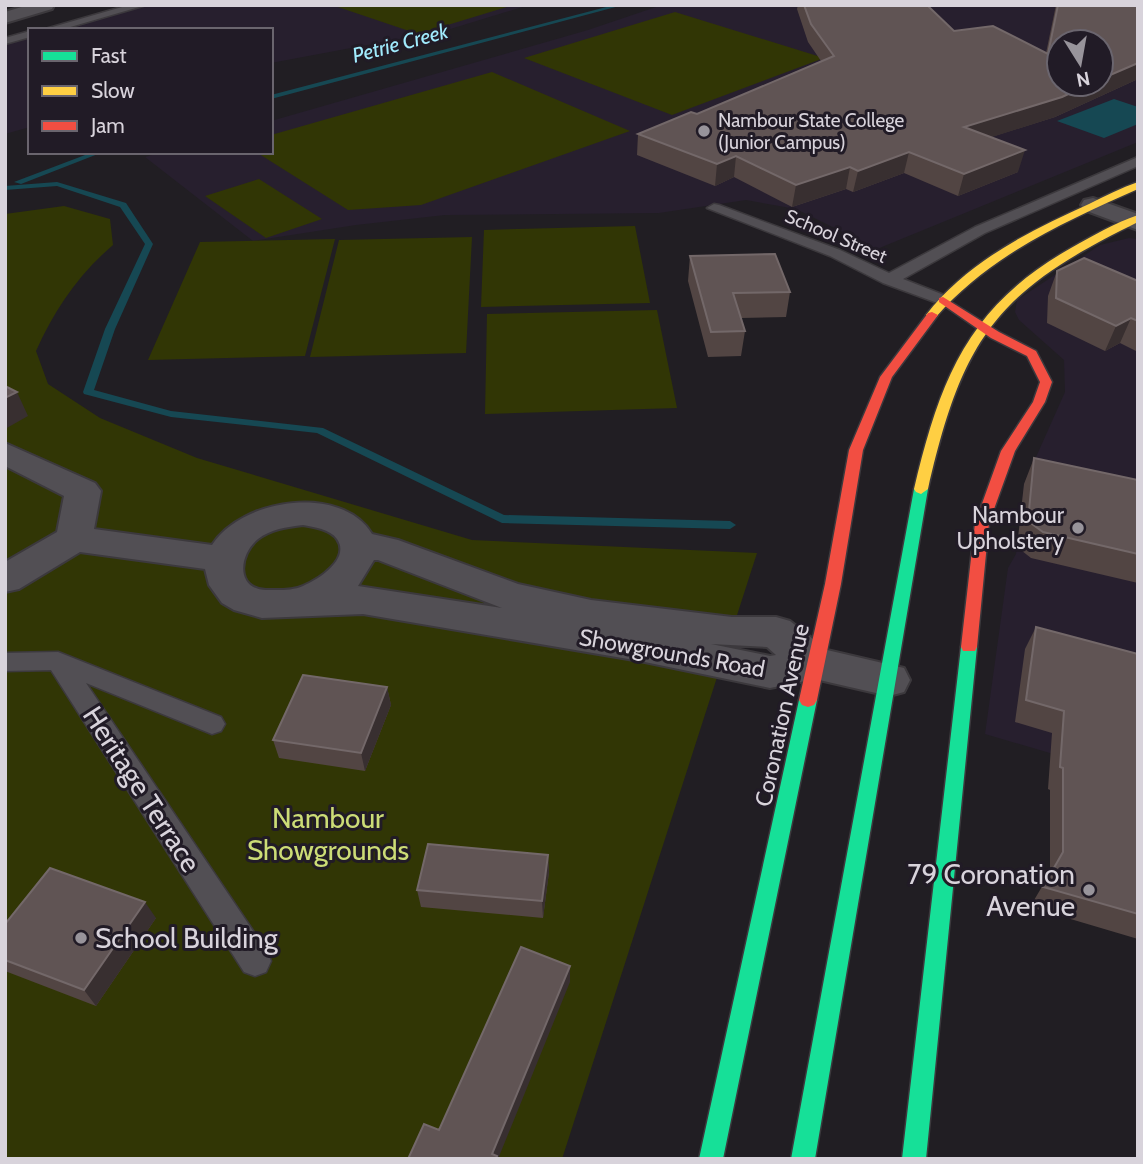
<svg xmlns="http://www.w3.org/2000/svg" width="1143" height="1164" viewBox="0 0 1143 1164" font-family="Cabin,sans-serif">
  <rect width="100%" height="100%" fill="#211e23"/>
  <path fill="#271f2e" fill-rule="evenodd" d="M146,5H529L447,30L271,63V30H52Z
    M662,5H1138V142L877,249L796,209L746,200L659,213L445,215L356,225L253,241L145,157L161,152H271V121L588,30ZM1059,42H1101V84H1059Z
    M30,36V127L5,134V42Z
    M1129,238L1138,239V779L985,734L1008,568L1016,554L1024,484L1065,392L1064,360L1019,320L1015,312L1017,300L1100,245Z"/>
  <path fill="#313605" d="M332,5H513L418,34Z
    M675,12L824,58L672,115L524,58Z
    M492,72L630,131L421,205L348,210L256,152H271V135Z
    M259,179L322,219L266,238L205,196Z
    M64,206L110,219L113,245C78,275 55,309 36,351L48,384L100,418L197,458L472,540L757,553L562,1159H5V214Z
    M635,226L650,303L481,307L484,230Z
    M472,237L466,353L310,357L339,240Z
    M335,239L305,356L148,360L200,242Z
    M657,310L677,408L485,414L487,314Z"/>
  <path fill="#164853" d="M1114,99L1138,107V124L1104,138L1057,121Z"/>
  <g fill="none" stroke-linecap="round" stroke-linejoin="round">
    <path fill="#164853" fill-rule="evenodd" d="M614,5H623L271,99V95Z
      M93,152H103L21,184L14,182Z
      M57,182L126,203L153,244L115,329L94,390L171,411L323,428L504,515L730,521L736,525L730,529L502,523L317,433L171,417L84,394L83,392L105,329L145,244L120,207L57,186L5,190V186Z"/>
    <g stroke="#3c393d" stroke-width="3">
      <path id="lane" d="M129,5H146L60,30H42Z
        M30,31V37L5,44V38Z
        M1138,157V166L985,233L903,279L949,297L951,300L949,303L943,305L883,283L830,256L707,208L714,204L719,205L840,250L889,273L975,227Z
        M58,652L221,717L225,724L221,731L212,734L86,683L266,950L271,961L266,972L255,976L244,972L51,670L5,671V653Z"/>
    </g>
    <g stroke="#3c393d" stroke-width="4">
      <path id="street" d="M28,5H54L52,9L5,23V12Z
        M1093,198L1138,214V230L1084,210L1081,205L1084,200Z
        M5,443L95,483L101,491L94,529L212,545C242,498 342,484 372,534L398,540L518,584L591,600L732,617H776L790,621L827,650L904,668L910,680L904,692L889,696L815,679L770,688L640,661L363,614L262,618L234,610L222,603L209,585L205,569L80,552L19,589L5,592V562L57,532L64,496L5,466ZM303,525C314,527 330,529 337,539C351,559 318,580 303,586C292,591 278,590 266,590C235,589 239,554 258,539C271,529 286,527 303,525ZM374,560H378L502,608L358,586ZM711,644L767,647L776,655L770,656Z"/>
    </g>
    <g stroke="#3c393d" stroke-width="3">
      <path id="fast" d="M921,484L928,489L815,1159H791L914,489Z
        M969,641L975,643L977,647L926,1159H902L961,647L963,643Z
        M808,693L814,695L817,700L723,1159H699L799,700L802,695Z"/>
    </g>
    <g stroke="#3c393d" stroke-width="3">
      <path id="slow" d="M1138,182V189C1064,222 990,255 936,317L932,318L926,315C967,262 1029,231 1089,204C1105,196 1121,188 1138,182Z
        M1138,215V222C997,291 963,336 928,489L921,494L916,492L914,489C940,379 968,306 1071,248C1092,236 1115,223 1138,215Z"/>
    </g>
    <g stroke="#3c393d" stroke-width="3">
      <path id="jam" d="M943,297L999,332L1036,351L1052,382L1045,402L1015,451L989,523L977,647L975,651H963L961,647L975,523L1001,451L1033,402L1040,382L1027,356L991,338L939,302V298Z
        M932,312L938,315L892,377L863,450L841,584L817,700L814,705L808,707L802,705L799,700L825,584L849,450L880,377L928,313Z"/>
    </g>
    <use href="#lane" fill="#524f54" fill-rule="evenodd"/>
    <use href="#street" fill="#524f54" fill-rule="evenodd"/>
    <use href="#fast" fill="#16e098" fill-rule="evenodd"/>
    <use href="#slow" fill="#ffcf43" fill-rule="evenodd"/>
    <use href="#jam" fill="#f24e42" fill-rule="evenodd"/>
  </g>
  <path fill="#524543" d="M798,5H906L954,31L1046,53L1056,5H1138V79L1055,117L991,137L1018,172L958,196L904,173L853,192L846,189L792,207L734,177L715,186L637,155L638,134L697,114L821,61L808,42L797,9Z
    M690,256L790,292L786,317L741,318L745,331L741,356L708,357L688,281Z
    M1057,271L1138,281V352L1120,343L1105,351L1047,323L1048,296Z
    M1034,458L1138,480V583L1031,558L1017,547L1024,484Z
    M1036,627L1138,654V939L1030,907L1050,873V790L1048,789L1052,733L1015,722L1025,649Z
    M387,687L391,705L365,771L279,758L273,740Z
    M548,855L549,872L543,918L421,907L417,890Z
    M156,918L96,1006L5,971V924Z"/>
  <path fill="#382f30" d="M1138,63V79L1055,117L958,148L964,127L1090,84H1101V79Z
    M1025,150L1018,172L958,196L964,174Z
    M909,152L904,173L853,192L858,171Z
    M736,156L734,177L715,186L717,164Z
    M850,167L846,189L792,207L796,185Z
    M1131,318L1120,343L1105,351L1116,326Z
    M17,392L28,416L5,429V398Z
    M387,687L391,705L365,771L361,753Z
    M548,855L549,872L543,918L542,901Z
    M145,902L156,918L96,1006L84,990Z
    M570,966V982L498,1159H493L492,1154Z"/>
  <path fill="#605454" stroke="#736869" stroke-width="2" d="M804,5L928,6L954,31L993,26L1048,54L1058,5H1138V63L1101,79V42H1059V84H1090L1062,97L964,127L1025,150L964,174L909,152L858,171L850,167L796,185L736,156L717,164L638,134L691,112L697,114L834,56L811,24Z
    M775,254L790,292L733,293L745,331L711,332L690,256Z
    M1084,258L1138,281V321L1131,318L1116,326L1056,298L1057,271Z
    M5,386L17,392L5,398Z
    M1034,458L1138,480V554L1043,532L1028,521Z
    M1036,627L1138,654V914L1043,887L1063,852V768L1060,767L1064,711L1026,700Z
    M303,675L387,687L361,753L273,740Z
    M428,844L548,855L542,901L417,890Z
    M50,868L145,902L84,990L5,960V924Z
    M521,947L570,966L492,1154L497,1156L496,1159H408L424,1124L439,1130Z"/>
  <g fill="#98949b" stroke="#211b26" stroke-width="2.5">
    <circle cx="704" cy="131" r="7"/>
    <circle cx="1078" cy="528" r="7"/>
    <circle cx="1089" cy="890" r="7"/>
    <circle cx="81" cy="938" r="7"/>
  </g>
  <g text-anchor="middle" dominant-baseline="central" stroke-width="6" stroke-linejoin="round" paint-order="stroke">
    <g font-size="19" fill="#d8d3db" stroke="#211b26" text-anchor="start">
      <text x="718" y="120">Nambour State College<tspan x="718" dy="22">(Junior Campus)</tspan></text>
    </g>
    <g font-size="19" fill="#d8d3db" stroke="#211b26">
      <text transform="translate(836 236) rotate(23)">School Street</text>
    </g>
    <g font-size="21" font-style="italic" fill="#a1ebfd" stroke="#211b26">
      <text transform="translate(400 43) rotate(-15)">Petrie Creek</text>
    </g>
    <g font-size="23" fill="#d8d3db" stroke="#211b26" text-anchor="end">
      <text x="1064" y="515">Nambour<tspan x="1064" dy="26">Upholstery</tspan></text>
    </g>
    <g font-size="23" fill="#d8d3db" stroke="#211b26">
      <text transform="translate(672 653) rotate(10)">Showgrounds Road</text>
      <text transform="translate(782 715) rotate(-78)">Coronation Avenue</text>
    </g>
    <g font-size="28" fill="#d8d3db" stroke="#211b26">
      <text transform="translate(142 789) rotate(57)">Heritage Terrace</text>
    </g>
    <g font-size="28" fill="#ccdc76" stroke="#211b26">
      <text x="328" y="818">Nambour<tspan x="328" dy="32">Showgrounds</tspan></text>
    </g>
    <g font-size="28" fill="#d8d3db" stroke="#211b26" text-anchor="end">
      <text x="1075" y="874">79 Coronation<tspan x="1075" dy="32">Avenue</tspan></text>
      <text x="95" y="938" text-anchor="start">School Building</text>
    </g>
  </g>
  <rect width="1143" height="1164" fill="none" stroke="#d8d3db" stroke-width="14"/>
  <rect x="28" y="28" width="245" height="126" fill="#211b26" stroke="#6a656e" stroke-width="2"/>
  <rect x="42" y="51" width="35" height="10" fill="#16e098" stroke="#6a656e" stroke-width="2"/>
  <text x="91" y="63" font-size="21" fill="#d8d3db">Fast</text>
  <rect x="42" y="86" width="35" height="10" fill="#ffcf43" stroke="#6a656e" stroke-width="2"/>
  <text x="91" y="98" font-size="21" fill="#d8d3db">Slow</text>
  <rect x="42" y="121" width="35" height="10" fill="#f24e42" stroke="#6a656e" stroke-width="2"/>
  <text x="91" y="133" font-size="21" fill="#d8d3db">Jam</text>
  <g transform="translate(1080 63) rotate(169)"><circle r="33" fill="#211b26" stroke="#6a656e" stroke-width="2"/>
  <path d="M0-5L12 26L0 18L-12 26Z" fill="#98949b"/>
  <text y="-10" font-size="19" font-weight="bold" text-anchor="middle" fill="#d8d3db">N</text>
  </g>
</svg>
